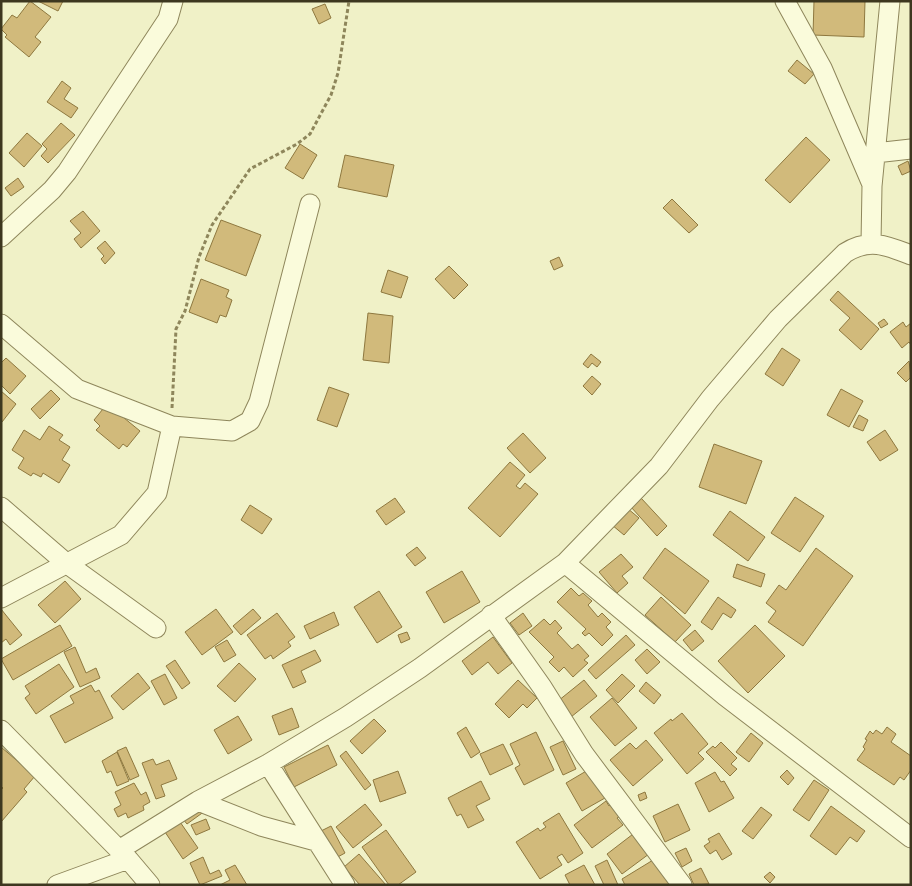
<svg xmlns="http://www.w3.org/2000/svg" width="912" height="886" viewBox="0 0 912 886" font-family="'Zilla Slab',serif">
  <rect width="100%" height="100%" fill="#f0f1c7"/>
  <path fill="#d1ba7b" stroke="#8e783f" d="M30,1L51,17L35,37L41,42L29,57L5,37L7,35L1,29L12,15L17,18Z
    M38,1H63L58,11Z
    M814,1H865L864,37L813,35Z
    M325,4L331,18L319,24L312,9Z
    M797,60L814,74L805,84L788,71Z
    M62,81L71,88L64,99L78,108L71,118L47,102Z
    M61,123L75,135L48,163L41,156L47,149L42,144Z
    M27,133L42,146L24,167L9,153Z
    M806,137L830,160L790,203L765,180Z
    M300,144L317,155L303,179L285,168Z
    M345,155L394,165L387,197L338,187Z
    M908,161L911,171L902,175L898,166Z
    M18,178L24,187L11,196L5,188Z
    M672,199L698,225L689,233L663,208Z
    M83,211L100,231L81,248L74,239L81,233L70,221Z
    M221,220L261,235L246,276L205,260Z
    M105,241L115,253L105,264L101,259L104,256L97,248Z
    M559,257L563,266L554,270L550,261Z
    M449,266L468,285L454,299L435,279Z
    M388,270L408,277L401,298L381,292Z
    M201,279L229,290L226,297L232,300L226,317L220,315L217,323L189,312Z
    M838,291L879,329L861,350L839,330L850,318L830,300Z
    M368,313L393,316L389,363L363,360Z
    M884,319L888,324L881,328L878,323Z
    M903,322L906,327L911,323V345L909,342L902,348L890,332Z
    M782,348L800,360L783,386L765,374Z
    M591,354L601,362L597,367L592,363L588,368L583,364Z
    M6,358L26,376L10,394L1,385V363Z
    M909,361L911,377L906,382L897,373Z
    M592,376L601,384L592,395L583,386Z
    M329,387L349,394L337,427L317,420Z
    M841,389L863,401L849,427L827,415Z
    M51,390L60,399L40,419L31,409Z
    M1,391L16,404L2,422L1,421Z
    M107,404L140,431L127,447L123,444L119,449L96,430L100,426L94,420Z
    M859,415L868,420L863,431L853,427Z
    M49,426L63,435L59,440L70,447L62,460L70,465L59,483L43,473L41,477L33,473L31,476L18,468L24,458L12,450L24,430L40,440Z
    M885,430L898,450L880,461L867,442Z
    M523,433L546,458L530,473L507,448Z
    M714,444L762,461L746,504L699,487Z
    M510,462L525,475L516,486L520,489L525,483L538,494L500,537L468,508Z
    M795,497L824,516L800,552L771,533Z
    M395,498L405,512L386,525L376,511Z
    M641,498L667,526L657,536L631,507Z
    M250,505L272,519L262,534L241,520Z
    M627,508L639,518L624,535L612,525Z
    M730,511L765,537L748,561L713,535Z
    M417,547L426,558L415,566L406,555Z
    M665,548L709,581L685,614L643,578Z
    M816,548L853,576L803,646L768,622L776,611L766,603L779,585L786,590Z
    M621,554L633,567L622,576L628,583L617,593L599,572Z
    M737,564L765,574L761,587L733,577Z
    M462,571L480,602L444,623L426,592Z
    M65,581L81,599L55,623L38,605Z
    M571,588L579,596L583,593L592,601L588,605L598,617L602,613L611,622L606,627L613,635L602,646L589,633L585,636L582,633L586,629L557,602Z
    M379,591L402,627L377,643L354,607Z
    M661,597L691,625L675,642L645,615Z
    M718,597L736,610L731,618L723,613L712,630L701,622Z
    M1,609L22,635L10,645L6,639L1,643Z
    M216,609L233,632L202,655L185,632Z
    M253,609L261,618L241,635L233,626Z
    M334,612L339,625L310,639L304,626Z
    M277,613L295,637L288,642L291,646L273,659L271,655L265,659L247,635Z
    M523,613L532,626L519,635L510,623Z
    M544,619L550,625L555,620L562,628L557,633L572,649L578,644L589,656L584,660L588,663L573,677L564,667L559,672L549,662L554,657L529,632Z
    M60,625L72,646L13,680L1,659Z
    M755,625L785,656L748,693L718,661Z
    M695,630L704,641L692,651L683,640Z
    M407,632L410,639L401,643L398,635Z
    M626,635L635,645L596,679L588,670Z
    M493,637L512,663L498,674L488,662L472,675L462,661Z
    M227,640L236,655L224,662L215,647Z
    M75,647L86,673L96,668L100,678L80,687L64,652Z
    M647,649L660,662L647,674L635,660Z
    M315,650L321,661L301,671L306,682L293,688L282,665Z
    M175,660L190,683L182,689L166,666Z
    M239,663L256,679L235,702L217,686Z
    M59,664L74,687L36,714L25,698L30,694L25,686Z
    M138,673L150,688L123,710L111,696Z
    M165,674L177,698L164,705L151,681Z
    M622,674L635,686L618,703L606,690Z
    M518,680L537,698L527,708L523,704L509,718L495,704Z
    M584,680L597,696L571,717L558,701Z
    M646,682L661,695L654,704L639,691Z
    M91,685L95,692L99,690L113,718L65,743L50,716L74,703L70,696Z
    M612,698L637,728L615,746L590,717Z
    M292,708L299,727L279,735L272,716Z
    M682,713L708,744L698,753L704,759L687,774L654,733L671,719L672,721Z
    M238,716L252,740L228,754L214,730Z
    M374,719L386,731L362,754L350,741Z
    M466,727L480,752L471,758L457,733Z
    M887,727L896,734L891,742L911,756V770L904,780L900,777L894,785L857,760L865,749L863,747L867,740L865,739L870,731L873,734L876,730L882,734Z
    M536,732L554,770L524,785L515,768L520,765L510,744Z
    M751,733L763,743L749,762L736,752Z
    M646,740L663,760L633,786L610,760L630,743L636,749Z
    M563,741L576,769L563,775L550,747Z
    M721,742L737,758L731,764L737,769L730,776L706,752L713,746L715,748Z
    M503,744L513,764L490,775L480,754Z
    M328,745L337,765L294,787L284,767Z
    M1,747L35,776L24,789L27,792L1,822V790L3,788L1,786Z
    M126,747L139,776L130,780L117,751Z
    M346,751L371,785L365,790L340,756Z
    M117,752L129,781L117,786L111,771L107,773L102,761Z
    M153,759L156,765L169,760L177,779L161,785L165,796L156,799L142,763Z
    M588,770L605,798L582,811L566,783Z
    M787,770L794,778L788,785L780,777Z
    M398,771L406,793L380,802L373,780Z
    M715,772L721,782L724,781L734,798L709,812L695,783Z
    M814,780L829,790L809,821L793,810Z
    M481,781L490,799L476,806L484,820L468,828L461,814L457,816L448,798Z
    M134,783L141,795L146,792L150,802L143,806L144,810L128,818L126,813L118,817L114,809L121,805L115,792Z
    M645,792L647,798L640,801L638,795Z
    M606,801L609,806L614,802L624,814L617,818L623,825L592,848L574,825Z
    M200,804L205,811L187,824L182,818Z
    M365,804L382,825L353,848L336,827Z
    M678,804L690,830L665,842L653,816Z
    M831,806L865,831L857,842L850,837L836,855L810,836Z
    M761,807L772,815L753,839L742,831Z
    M559,813L583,853L568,863L562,854L557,857L562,865L540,879L516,842L538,828L540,831L546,827L543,823Z
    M178,819L198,848L183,859L163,829Z
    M206,819L210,829L196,835L191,825Z
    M331,826L345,853L334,859L319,832Z
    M386,830L416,872L398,885H389L362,847Z
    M637,831L653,851L622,874L607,854Z
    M719,833L732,854L722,860L716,850L710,854L704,846L710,842L708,839Z
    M686,848L692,861L682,867L675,853Z
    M359,854L386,885H360L344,867Z
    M203,857L210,874L219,870L222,876L200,885L190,863Z
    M658,857L671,885H625L622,879Z
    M607,860L618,885H604L595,866Z
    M235,865L247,885H220L230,880L225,870Z
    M584,865L595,885H570L565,875Z
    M701,868L709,884L694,885L689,874Z
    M770,872L775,877L770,883L764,877Z"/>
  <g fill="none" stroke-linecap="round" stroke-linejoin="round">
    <g stroke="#8e865b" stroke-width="21">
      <path id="minor" d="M785,1L822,68L871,182
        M875,153L911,149
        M1,237L52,190L67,172L168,19L173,1
        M871,243L872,186L890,1
        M1,324L77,389L172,426L232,431L250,421L259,402L310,204
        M1,507L66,563L156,628
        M565,563L725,696L911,838
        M1,598L121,535L157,493L172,426
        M491,615L542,687L584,754L682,885
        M1,730L128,859L150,885
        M268,764L345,885
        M198,801L261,826L316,841
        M119,850L198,801L268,764L346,717L420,668L565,563L659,466L710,399L778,319L845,253C869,238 886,245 911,255
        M57,885L128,859"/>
    </g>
    <path stroke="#8e865b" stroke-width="3" stroke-dasharray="4 2.5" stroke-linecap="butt" d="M172,408L176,329L185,311L199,257L212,225L250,169L297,144L310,134L331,95L338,73L349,1"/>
    <use href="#minor" stroke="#fafbdb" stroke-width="19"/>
  </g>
  <rect width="912" height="886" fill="none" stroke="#3d371f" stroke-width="5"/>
</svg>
